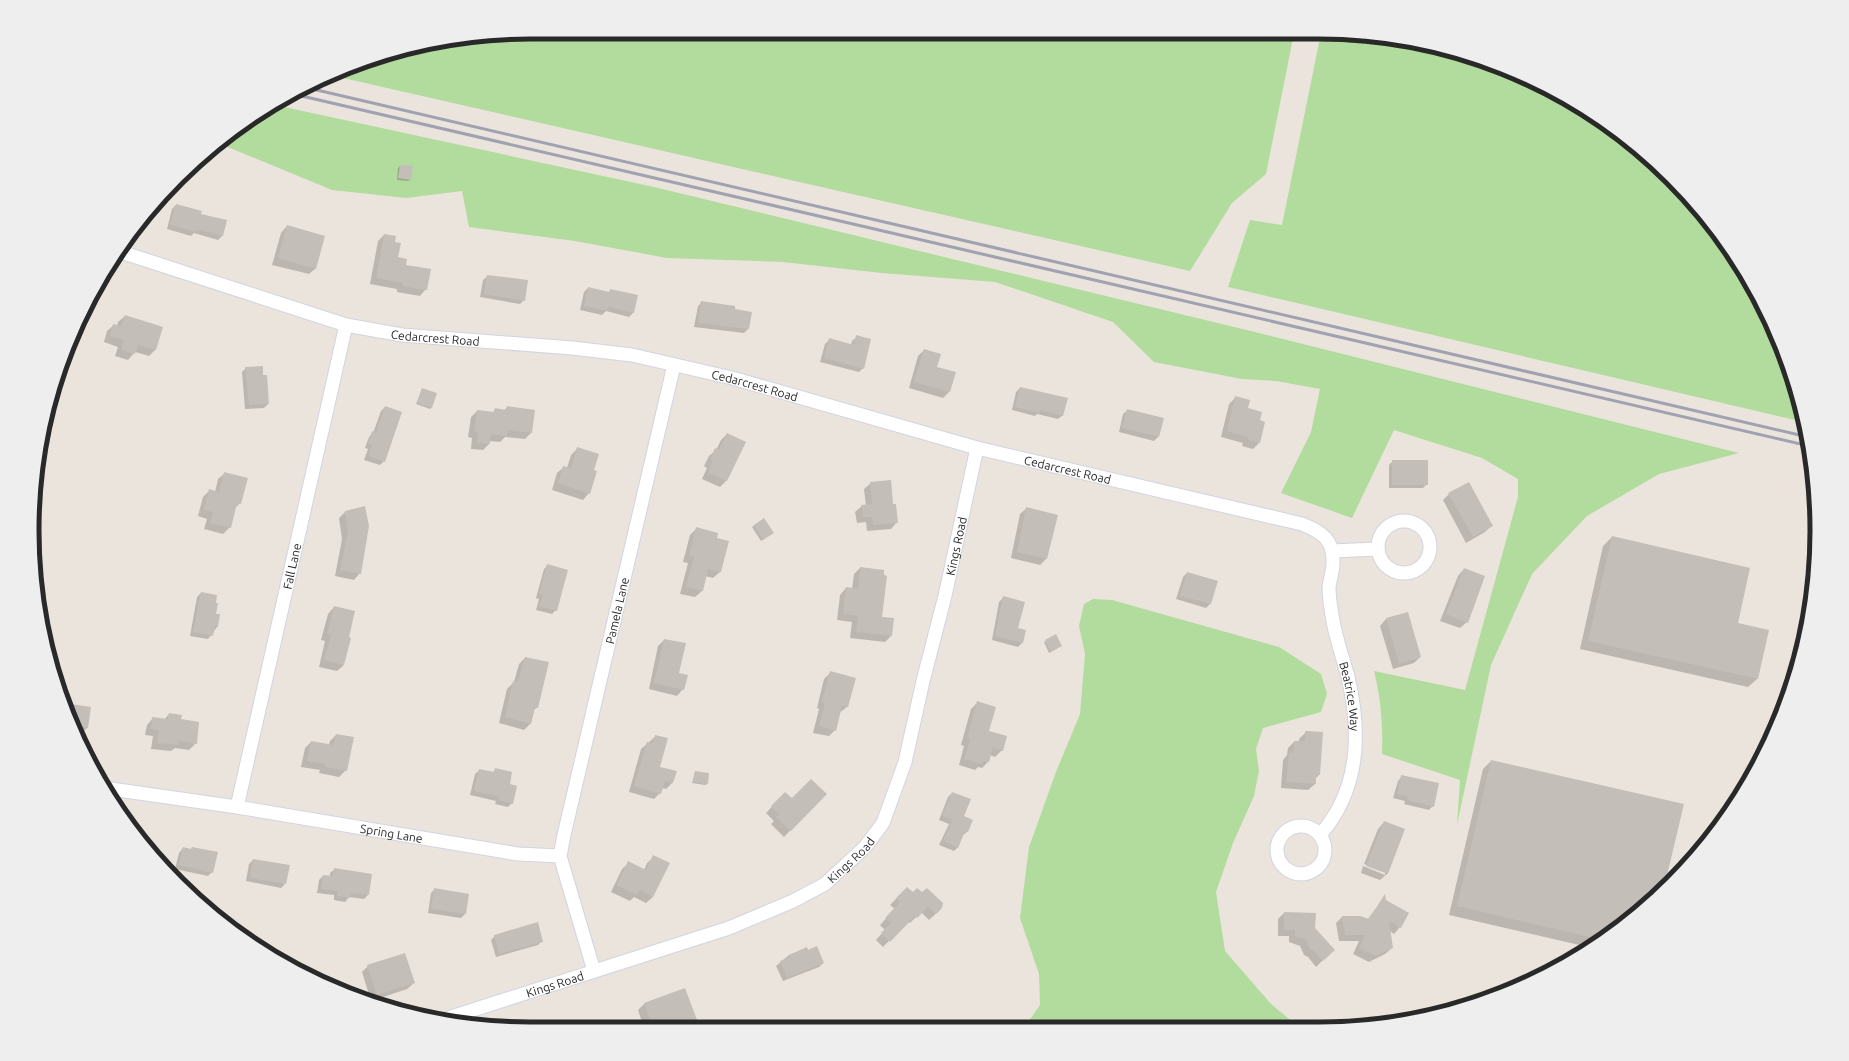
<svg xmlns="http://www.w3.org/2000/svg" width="1849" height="1061" viewBox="0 0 1849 1061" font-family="Ubuntu,sans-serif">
  <rect width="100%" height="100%" fill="#eae4dc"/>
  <path fill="#b2dc9d" d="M1294,33L1266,174L1232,203L1190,271L330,75L370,58L465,36Z
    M1321,33H1351L1479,58L1595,116L1671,178L1733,253L1779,340L1804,422L1228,287L1250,220L1282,225Z
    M275,105L654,187L1255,332L1739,453L1659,474L1587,516L1532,574L1491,665L1457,825L1460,780L1382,754C1383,725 1381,699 1374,671L1465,690L1518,497V479L1482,458L1394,430L1352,518L1281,493L1311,432L1320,389L1276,381L1242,379L1154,362L1113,322L995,282L882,273L783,262L667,258L575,241L469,227L462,191L406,198L332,190L218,143L227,135Z
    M1093,599L1112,600L1279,647L1321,674L1327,694L1321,712L1263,728L1256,749L1259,771L1254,796L1233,843L1216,892L1225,951L1271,1004L1300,1028H1024L1040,1005L1039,974L1020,918L1029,847L1056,772L1080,714L1085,654L1079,626L1084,604Z"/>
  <path fill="#0003" d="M400,166L410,180L408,181L397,180L398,168Z
    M176,205L200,215L222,236L218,240L194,233L191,236L167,229L172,209Z
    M287,226L316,268L309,274L272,265L281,233Z
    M384,235L394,243L397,258L426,289L420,296L397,292V289L370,284L378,241Z
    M488,276L524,300L520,304L480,297L483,280Z
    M588,288L608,293L611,290L633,313L629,317L606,311L602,315L580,310L584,292Z
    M702,302L734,310L748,329L744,333L694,327L698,306Z
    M125,316L162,327L155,350L149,356L135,352L128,360L115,356L118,347L104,342L107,331L114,325L117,326L118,322Z
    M857,337L863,368L859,372L820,362L825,344L829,340L851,345L852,341Z
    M70,345L73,346L69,355L65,359Z
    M924,350L936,368L954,373L949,392L943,398L909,388L918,356Z
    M246,368L262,377L268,404L264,408L245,409L242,372Z
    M1020,388L1063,415L1058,419L1037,414L1035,416L1012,410L1016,392Z
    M422,389L432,407L430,409L416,404Z
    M1236,397L1259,421V443L1253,449L1242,446L1243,443L1221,437L1229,404Z
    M385,407L384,461L380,465L364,460L368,449L365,448L369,437L373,433L381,411Z
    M507,407L534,411L531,433L525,439L505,437L500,442L489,441V444L483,450L471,449L472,438L468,437L471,417L477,411L492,413L495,410L504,411Z
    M1128,410L1163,419L1158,437L1154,441L1119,432L1123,414Z
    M727,434L745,442L726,481L720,487L702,479L707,468L704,466L709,456L716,450L721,440Z
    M578,448L589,493L583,500L552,490L557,473L564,467L567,468L571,455Z
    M1393,461L1427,484L1423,488H1389V465Z
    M225,473L240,503L234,509L230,527L223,534L204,529L207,519L198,516L203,497L210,490L215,492L218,479Z
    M871,483L892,505L897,522L891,529L867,531L866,522L857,523L855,512L862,506H866L864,489Z
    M1449,494L1491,526L1485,532L1466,543L1443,500Z
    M1027,508L1057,516L1046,559L1040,565L1011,558L1020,514Z
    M345,512L360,573L354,580L335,576L342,539L339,518Z
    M764,519L773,533L761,541L752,527Z
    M696,529L715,539L727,542L720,572L713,578L705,576L702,591L695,597L680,594L688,563L683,562L690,535Z
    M1612,537L1737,624L1767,631L1757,679L1748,687L1580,649L1603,546Z
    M548,565L556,610L552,614L536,610L539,599L536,598L544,569Z
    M860,568L881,617L893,619L891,636L885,642L850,638L852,622L837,620L840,595L846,588L852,589L854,574Z
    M1464,569L1467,622L1460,628L1440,621L1458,576Z
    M1187,573L1217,581L1210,604L1206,608L1176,599L1183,577Z
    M201,593L215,615H219L217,627L208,639L190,636L197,597Z
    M1003,598L1022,643L1018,647L992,640L999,602Z
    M334,607L344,665L337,671L319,667L325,641L321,640L328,614Z
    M1407,613L1420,657L1414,663L1393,669L1380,626L1386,619Z
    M664,640L683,689L677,696L649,689L658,646Z
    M1046,641L1059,647L1049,653L1044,642Z
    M525,658L537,707L534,710L531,723L524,730L499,723L507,689L514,682L519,664Z
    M830,673L847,707L839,713L835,730L829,736L813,733L819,709L817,708L824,679Z
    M977,703L988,732L1002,750L995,757L990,755L988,762L982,768L978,767L975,770L959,765L964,746L961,745L971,709Z
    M65,704L90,708L87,728L83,732L77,731Z
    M169,714L180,720L196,743L189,750L175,748L171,751L151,749L153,736L145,735L147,725L153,718L164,720Z
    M1306,732L1319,775L1315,779V784L1308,790L1281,788L1283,760L1287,755L1288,748L1294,742H1299V739Z
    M336,735L346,770L339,777L319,773L320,770L301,767L305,748L311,742L329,745L330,741Z
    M656,736L659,767L672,783L666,789L662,788L660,793L654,799L629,792L641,749Z
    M1491,761L1683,805L1663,889L1588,947L1449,915L1483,769Z
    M496,769L508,785L512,803L508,807L495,804L496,801L470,795L475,774L480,770L492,773Z
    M695,772L707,784L705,785L692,783Z
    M1402,776L1433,806L1429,810L1404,804L1405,801L1393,798L1398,781Z
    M785,793L792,800L825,794L784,837L771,824L774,821L766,813Z
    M952,793L967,832L963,835L958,847L954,851L939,845L949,824L939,820L948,797Z
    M1384,822L1403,830L1387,874L1380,880L1361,873L1363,866L1385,875V872L1364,864L1378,829Z
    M183,848L190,850L192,848L212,872L208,876L175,869L179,853Z
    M654,857L653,897L646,903L634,897L630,901L611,892L622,869L629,863L644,870L647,863Z
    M253,860L285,884L281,888L246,881L249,864Z
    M335,869L368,895L364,899L349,897L345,902L334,900V895L317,893L319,880L323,876L330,877V873Z
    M907,888L912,894H922L940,910L929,920L921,912L910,923L908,921L883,947L876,940L885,930L880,925L895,909L890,905Z
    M435,889L465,914L461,918L428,913L431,893Z
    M1385,896V901L1408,913L1400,927L1394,934L1390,931L1392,948L1385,954L1369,962L1353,954L1359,941H1339L1336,923L1342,917H1359L1368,919Z
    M1284,913L1314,928L1327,956L1316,967L1308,957L1304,955L1300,946L1289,942V936H1278V919Z
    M495,936L542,941L538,945L496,957L491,940Z
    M807,948L808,951L823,963L819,967L783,981L776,966L789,955Z
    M368,966L414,983L407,989L371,1001L362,972Z
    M685,989L695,1019L689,1026L683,1028H644L638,1010L644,1004Z
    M568,1020L571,1028H552L557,1024Z"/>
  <path fill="#c3beb8" d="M400,165L413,166L411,180L398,178Z
    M176,204L202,211L201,214L227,220L223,236L197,229L196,232L170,225Z
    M287,225L325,236L316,269L278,258Z
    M384,234L396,236L395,242L401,243L398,257L407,259L406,265L431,269L427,290L403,286V283L376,278Z
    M487,275L528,280L525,301L484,294Z
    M588,287L609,292L610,289L638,295L634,313L608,307L607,311L584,306Z
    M701,301L735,306V309L752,312L749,329L698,323Z
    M125,315L163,327L156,350L138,345L135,354L121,350L124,340L110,336L113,324L121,326Z
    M856,335L871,339L864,369L824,358L829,338L854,345Z
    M924,349L941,354L937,367L956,372L950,392L914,382Z
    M263,366V375H267L269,404L249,405L245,367Z
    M1020,387L1068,398L1063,416L1040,410V413L1015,407Z
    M422,388L437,393L432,408L417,403Z
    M1235,396L1250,400L1248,408L1262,412L1260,420L1265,422L1260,443L1247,440L1248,437L1227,431Z
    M385,406L402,412L385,462L368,456L372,445L368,444L372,431L376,433Z
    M507,406L535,410L532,433L508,430L507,436L491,434L490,444L477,443L478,432L474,431L477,410L494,412L495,408L506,410Z
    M1127,409L1164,418L1159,437L1122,428Z
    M727,433L746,442L727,481L708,473L713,461L710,460L715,448L719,450Z
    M577,447L599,454L594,470L597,471L590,494L558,483L563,466L571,468Z
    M1392,460H1428V485H1392Z
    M224,472L248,478L241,504L237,503L231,528L210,523L213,512L204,510L209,489L219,492Z
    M891,480L893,504H896L898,523L873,525L872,517H863L861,505L872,504L870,482Z
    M1469,482L1493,526L1473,537L1448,493Z
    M365,506L369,526L361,574L340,570L348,532L345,511Z
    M1026,507L1058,515L1047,559L1017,552Z
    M764,518L774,533L763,540L754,525Z
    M696,527L718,533L717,538L729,541L721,572L708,569L703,591L686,587L694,557L689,556Z
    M1612,536L1750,568L1738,623L1769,630L1758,679L1588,641Z
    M547,564L568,570L557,611L539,606L543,595L539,594Z
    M860,567L884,570V575L887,576L882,617L894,618L892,636L856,632L858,616L843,614L846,587L858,589Z
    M1464,568L1485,576L1468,623L1446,614Z
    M1187,572L1218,581L1211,604L1180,596Z
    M201,592L217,595L216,603H218L216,614H220L218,627L215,626L213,636L193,632Z
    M1003,596L1025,602L1018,628L1026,630L1023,643L995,636Z
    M334,606L355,611L349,637L351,638L344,665L324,660L331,635L327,634Z
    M1408,612L1421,657L1399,664L1386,618Z
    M1056,634L1062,646L1051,652L1045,640Z
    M664,639L686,643L679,673L688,675L684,690L654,683Z
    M525,657L549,662L538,708L535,707L531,724L505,717L513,681L518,682Z
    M830,671L856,678L848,707L842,706L836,731L819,726L825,703L822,702Z
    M977,701L996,707L989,731L1007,736L1003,751L993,748L989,762L983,761L982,764L964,759L970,739L967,738Z
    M64,703L91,707L88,728L75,726Z
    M169,713L182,715L181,719L199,722L197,744L179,741L178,745L157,743L159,730L151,729L152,717L168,719Z
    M1305,731L1323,732L1320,775H1316V784L1286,782L1289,753H1293L1294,741H1305Z
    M336,734L354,737L347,771L325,767V764L307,761L311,741L334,745Z
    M655,735L668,738L660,767L677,771L673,783L665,781L661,794L634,786L647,742L653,743Z
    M1491,760L1684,804L1664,888L1598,939L1457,906Z
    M495,768L512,772L510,784L517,786L513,804L498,800L499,797L474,791L479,769L494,772Z
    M695,771L709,773L708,784L693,782Z
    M1401,775L1439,783L1434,807L1407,800L1408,797L1397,794Z
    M811,779L827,794L791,831L776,817L779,814L771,806L785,792L792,798Z
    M952,792L971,799L964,816L973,820L968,832L965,831L958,848L943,841L952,820L942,816Z
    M1384,821L1405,829L1388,874L1366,866Z
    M183,847L191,849L192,847L218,852L213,873L179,865Z
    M653,855L670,863L653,897L640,890L637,895L617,885L628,861L646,870Z
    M253,859L290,865L286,884L250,878Z
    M334,868L372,874L369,895L351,893L350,898L337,896L338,891L321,889L323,875L333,876Z
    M907,887L913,892L917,888L922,892L927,888L943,903L942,908L936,914L928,907L917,918L915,916L890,942L881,933L891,923L885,918L900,902L896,898Z
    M434,888L469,894L466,914L431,909Z
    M1385,894L1386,900L1409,913L1401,928L1389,921L1393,948L1376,956L1359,948L1365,935H1345L1342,916H1360L1369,919Z
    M1284,912L1316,913L1315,928L1335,950L1323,961L1314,951L1310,949L1306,940L1295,936V930H1284Z
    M538,922L543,942L499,954L494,935Z
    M817,946L824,963L787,978L780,961L790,957L789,955L807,947L808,950Z
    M405,953L415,983L377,995L367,965Z
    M685,988L697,1020L678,1026L677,1022L662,1028H653L644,1003Z"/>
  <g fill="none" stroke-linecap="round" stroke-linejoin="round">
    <g stroke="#d2d4e1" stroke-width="15">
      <g id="minor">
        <path id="s1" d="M118,251L346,325L402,335L572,348L632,355L732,378L977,448L1302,524C1322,532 1334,540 1333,563C1333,571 1330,579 1329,587C1329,598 1331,610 1333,621C1336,639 1343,658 1348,677C1361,733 1360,789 1320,835"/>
        <circle cx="1404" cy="547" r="26"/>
        <path d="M1332,551L1378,549"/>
        <path id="s2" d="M104,788L237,807L518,854L560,856L594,971"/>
        <path id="s3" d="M237,807L346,325"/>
        <circle cx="1301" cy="850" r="24"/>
        <path id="s4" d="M560,856L564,835L674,365"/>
        <path id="s5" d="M448,1018L729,928L793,901L825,884L865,847L883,823L905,762L923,681L945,596L977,448"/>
      </g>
    </g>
    <use href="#minor" stroke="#fff" stroke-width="13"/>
    <path stroke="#a0a2b2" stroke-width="3" d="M304,87L1808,437
      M293,94L1809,446"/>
  </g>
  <g text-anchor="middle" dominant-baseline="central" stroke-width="4" stroke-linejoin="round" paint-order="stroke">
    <g font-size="12" fill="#292929" stroke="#fff">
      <text stroke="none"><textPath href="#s1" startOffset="330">Cedarcrest Road</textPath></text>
      <text stroke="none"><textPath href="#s1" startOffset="654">Cedarcrest Road</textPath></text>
      <text stroke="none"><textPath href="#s1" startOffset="978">Cedarcrest Road</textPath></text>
      <text stroke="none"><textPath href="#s5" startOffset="772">Kings Road</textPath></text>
      <text stroke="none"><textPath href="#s3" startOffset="247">Fall Lane</textPath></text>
      <text stroke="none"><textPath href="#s4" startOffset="252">Pamela Lane</textPath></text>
      <text stroke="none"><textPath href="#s1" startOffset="1409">Beatrice Way</textPath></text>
      <text stroke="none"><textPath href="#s2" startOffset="291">Spring Lane</textPath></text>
      <text stroke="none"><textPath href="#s5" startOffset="436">Kings Road</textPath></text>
      <text stroke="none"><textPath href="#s5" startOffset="112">Kings Road</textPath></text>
    </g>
  </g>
  <path d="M0 0H1849V1061H0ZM530 39H1319A491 491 0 0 1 1810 530V531A491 491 0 0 1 1319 1022H530A491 491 0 0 1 39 531V530A491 491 0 0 1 530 39Z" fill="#eee" fill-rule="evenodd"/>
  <path fill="none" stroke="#292929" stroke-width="5" d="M530 39H1319A491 491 0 0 1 1810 530V531A491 491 0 0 1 1319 1022H530A491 491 0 0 1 39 531V530A491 491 0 0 1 530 39Z"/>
</svg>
